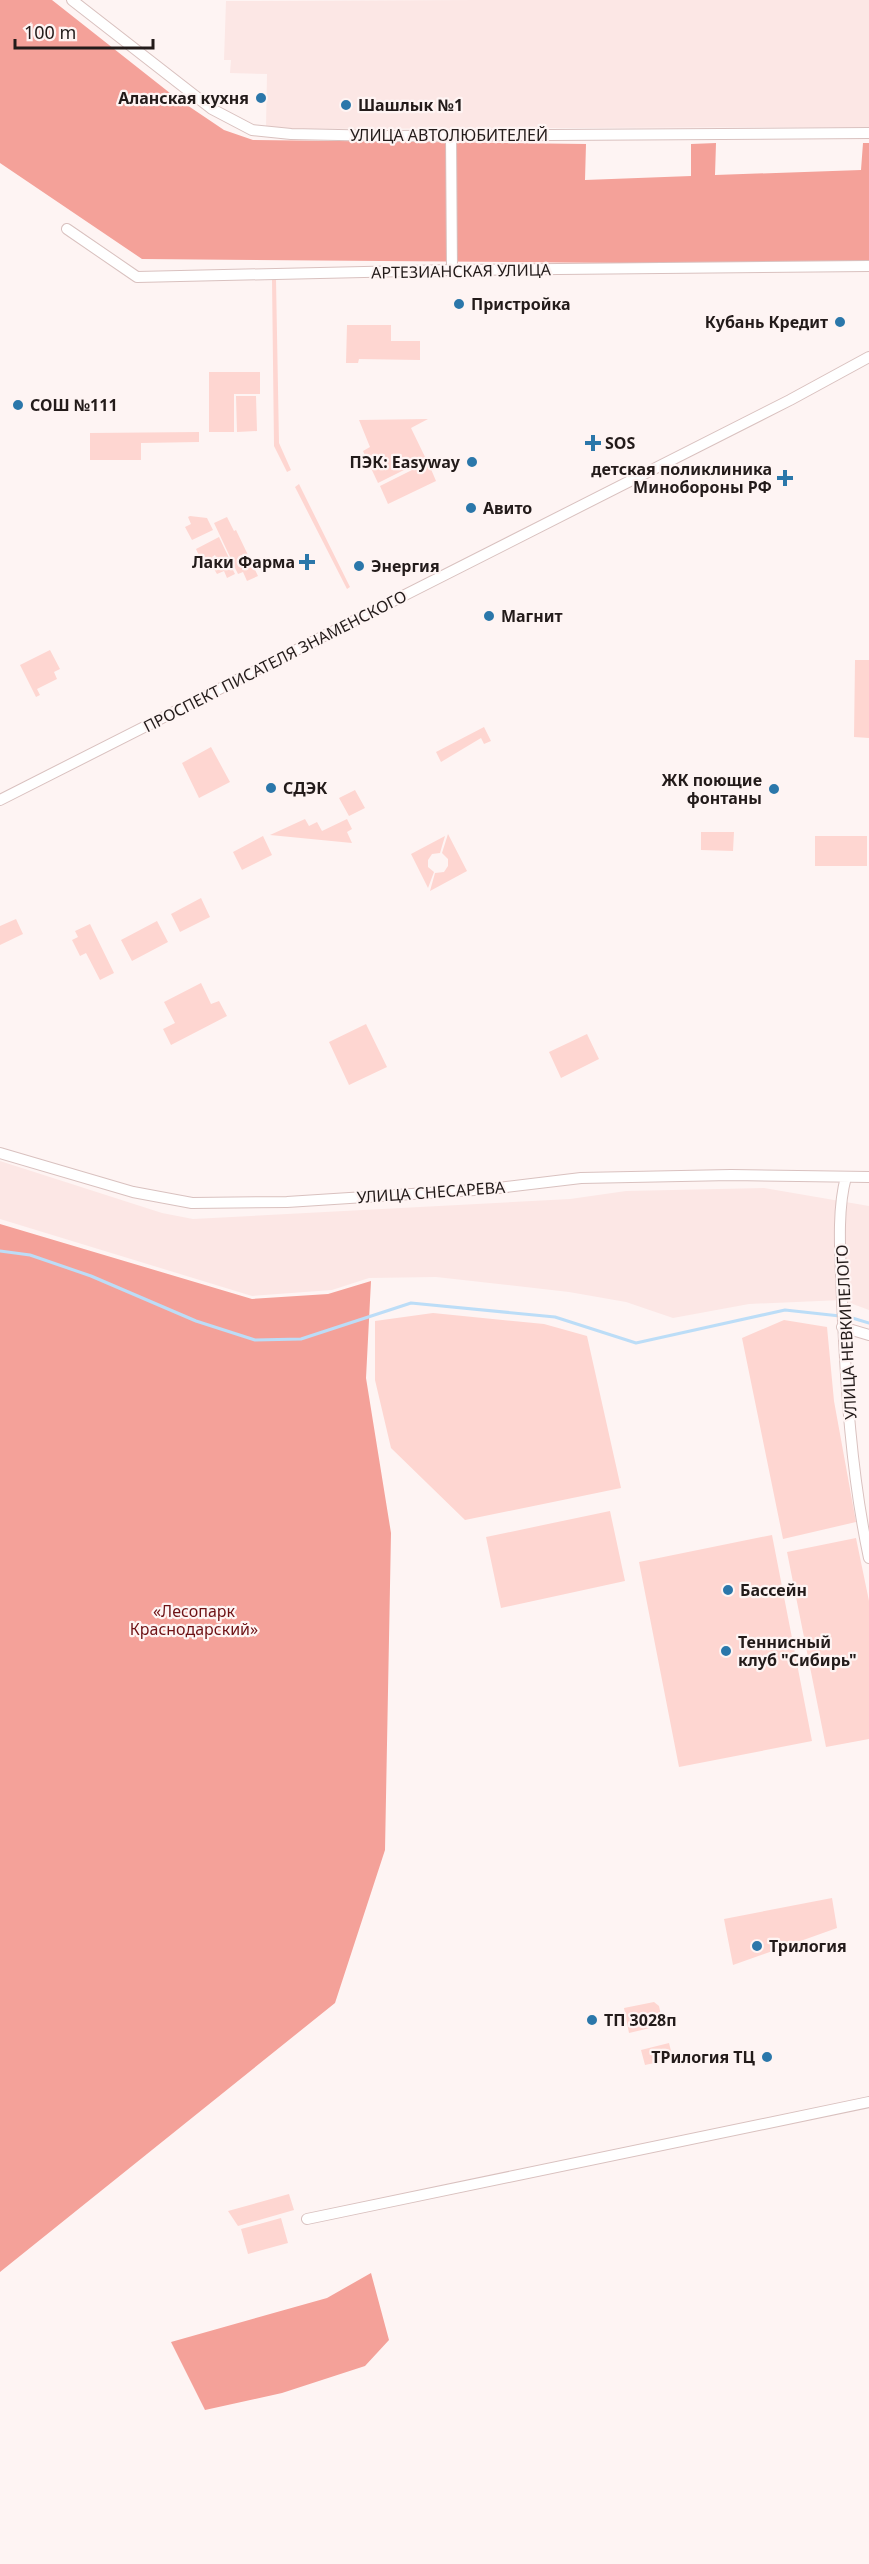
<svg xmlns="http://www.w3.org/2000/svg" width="869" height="2564" viewBox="0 0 869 2564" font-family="'Noto Sans',sans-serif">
  <rect width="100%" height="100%" fill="#fef4f3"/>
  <path fill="#fce7e5" d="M477,0H869V127L278,129L266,127L267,74L230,73L231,60H224L226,1Z
    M0,1161L162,1213L193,1219L570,1199L626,1191L764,1188L869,1206V1310L842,1300L749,1304L673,1318L626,1302L569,1292L436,1277L369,1278L332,1290L252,1296L0,1219Z"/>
  <path fill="#fed6d1" d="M272,279H276L279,443L291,470L287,472L274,446Z
    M347,325H391V341H420V360L359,359L358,363H346Z
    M209,372H260V394H234V432H209Z
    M236,396H256L257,431L237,432Z
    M428,419L411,428L426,459L378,483L363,451L370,447L359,420Z
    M199,432V442L141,443V460H90V433Z
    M428,462L436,481L388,504L380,486Z
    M299,484L350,587L347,589L295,487Z
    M190,516L207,518L213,530L192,540L185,527L191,524L188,517Z
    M227,517L234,531L236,530L258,576L247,581L243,572L238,574L234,566L232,568L235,574L227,578L224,571L217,574L214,569L232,561L214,523Z
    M219,537L229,558L219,563L215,555L212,557L215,564L205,569L196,549Z
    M50,650L60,669L54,672L57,679L37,689L40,695L36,697L20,665Z
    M855,660H869V738L854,737Z
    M484,727L491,741L484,744L481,738L441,762L436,752Z
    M211,747L230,782L199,798L182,763Z
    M355,790L365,808L349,816L339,798Z
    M305,819L309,826L317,822L322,831L347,819L352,829L347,832L352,843L270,835Z
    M701,832H734L733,851L701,850Z
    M448,834L467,871L430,891L435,873L444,872L448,866V859L442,853Z
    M263,836L272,855L242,870L233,852Z
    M445,836L440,853L432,854L428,860V867L434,872L428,888L411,854Z
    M815,836H867V866H815Z
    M201,898L210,917L180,932L171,914Z
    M16,919L23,934L0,945V926Z
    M157,921L168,942L132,961L121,940Z
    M90,924L114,973L100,980L86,953L80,956L72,940L78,937L75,931Z
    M201,983L211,1004L219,1001L227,1016L171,1045L163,1029L175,1023L164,1002Z
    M366,1024L387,1067L349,1085L329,1042Z
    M587,1034L599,1059L561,1078L549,1052Z
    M433,1313L544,1324L587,1336L621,1488L465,1520L391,1448L375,1380V1321Z
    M784,1320L827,1327L834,1401L856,1522L783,1539L742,1338Z
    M610,1511L625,1581L501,1608L486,1537Z
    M772,1535L812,1741L679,1767L639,1562Z
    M856,1538L869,1601V1739L826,1747L787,1552Z
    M832,1898L837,1928L733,1965L724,1919Z
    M654,2002L659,2006L663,2025L629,2033L624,2008Z
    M669,2043L673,2059L645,2065L641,2050Z
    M289,2194L294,2210L238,2226L228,2211Z
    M281,2218L288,2243L248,2254L241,2229Z"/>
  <path fill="#f4a199" d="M0,0H52L175,97L224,130L253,140L586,144L585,180L691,176V144L716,143L715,175L861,170L863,143H869V265L142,259L0,163Z
    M0,1224L252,1299L328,1294L371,1281L366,1378L391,1533L385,1850L335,2003L0,2272Z
    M371,2273L389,2340L365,2366L282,2393L205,2410L171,2342L327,2298Z"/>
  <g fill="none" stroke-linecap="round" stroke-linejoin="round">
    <path stroke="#bcddf7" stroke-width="3" d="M0,1251L30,1255L91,1276L196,1321L255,1340L301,1339L411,1303L555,1317L636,1343L785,1310L849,1317L869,1323"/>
    <g stroke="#d9c1bf" stroke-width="12">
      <path id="street" d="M72,0L212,109L252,130L291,134L386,136L869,133
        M451,135L452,270
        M67,229L137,277L452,270L869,266
        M0,800L790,400L869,357
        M0,1153L133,1192L192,1203L287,1202L490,1189L581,1178L731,1175L869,1177
        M846,1177C836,1213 841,1263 842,1300C846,1387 851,1473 869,1558
        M842,1327L869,1335
        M307,2219L869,2102"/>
    </g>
    <use href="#street" stroke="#fff" stroke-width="10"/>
  </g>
  <g fill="#2b77aa" stroke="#fef4f3" stroke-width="2">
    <circle cx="261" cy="98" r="6"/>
    <circle cx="346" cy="105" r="6"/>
    <circle cx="459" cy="304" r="6"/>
    <circle cx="840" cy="322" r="6"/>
    <circle cx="18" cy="405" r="6"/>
    <path d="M590 434h6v6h6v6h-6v6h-6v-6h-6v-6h6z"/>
    <circle cx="472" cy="462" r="6"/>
    <path d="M782 469h6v6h6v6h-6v6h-6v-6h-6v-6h6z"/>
    <circle cx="471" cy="508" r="6"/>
    <path d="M304 553h6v6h6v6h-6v6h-6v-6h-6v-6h6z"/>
    <circle cx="359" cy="566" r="6"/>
    <circle cx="489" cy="616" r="6"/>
    <circle cx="271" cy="788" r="6"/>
    <circle cx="774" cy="789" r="6"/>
    <circle cx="728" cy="1590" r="6"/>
    <circle cx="726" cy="1651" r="6"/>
    <circle cx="757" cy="1946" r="6"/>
    <circle cx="592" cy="2020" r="6"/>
    <circle cx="767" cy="2057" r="6"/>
  </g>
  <g text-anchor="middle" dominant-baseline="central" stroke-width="4.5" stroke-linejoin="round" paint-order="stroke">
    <g font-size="16" font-weight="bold" fill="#231b1a" stroke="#fef4f3" text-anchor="start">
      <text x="249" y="98" text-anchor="end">Аланская кухня</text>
      <text x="358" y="105">Шашлык №1</text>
      <text x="471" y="304">Пристройка</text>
      <text x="828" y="322" text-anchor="end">Кубань Кредит</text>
      <text x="30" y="405">СОШ №111</text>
      <text x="605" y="443">SOS</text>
      <text x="460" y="462" text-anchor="end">ПЭК: Easyway</text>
      <text x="772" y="469" text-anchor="end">детская поликлиника<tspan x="772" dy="18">Минобороны РФ</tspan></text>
      <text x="483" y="508">Авито</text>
      <text x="295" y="562" text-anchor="end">Лаки Фарма</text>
      <text x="371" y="566">Энергия</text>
      <text x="501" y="616">Магнит</text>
      <text x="762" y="780" text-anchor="end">ЖК поющие<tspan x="762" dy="18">фонтаны</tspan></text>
      <text x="283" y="788">СДЭК</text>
      <text x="740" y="1590">Бассейн</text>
      <text x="738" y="1642">Теннисный<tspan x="738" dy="18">клуб "Сибирь"</tspan></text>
      <text x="769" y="1946">Трилогия</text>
      <text x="604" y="2020">ТП 3028п</text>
      <text x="755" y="2057" text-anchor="end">ТРилогия ТЦ</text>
    </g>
    <g font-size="16" fill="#231b1a" stroke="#fef4f3">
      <text x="449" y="135">УЛИЦА АВТОЛЮБИТЕЛЕЙ</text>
      <text transform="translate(461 271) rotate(-1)">АРТЕЗИАНСКАЯ УЛИЦА</text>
      <text transform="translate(275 661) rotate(-27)">ПРОСПЕКТ ПИСАТЕЛЯ ЗНАМЕНСКОГО</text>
      <text transform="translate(431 1192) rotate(-4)">УЛИЦА СНЕСАРЕВА</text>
      <text transform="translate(846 1332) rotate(-93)">УЛИЦА НЕВКИПЕЛОГО</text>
    </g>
    <g font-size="16" fill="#6e1215" stroke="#fef4f3">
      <text x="194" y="1611">«Лесопарк<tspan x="194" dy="18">Краснодарский»</tspan></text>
    </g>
  </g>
  <path d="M15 39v9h138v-9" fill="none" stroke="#231b1a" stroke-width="3"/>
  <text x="24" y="39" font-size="18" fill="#231b1a" stroke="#fef4f3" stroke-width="4.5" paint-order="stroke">100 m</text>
</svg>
